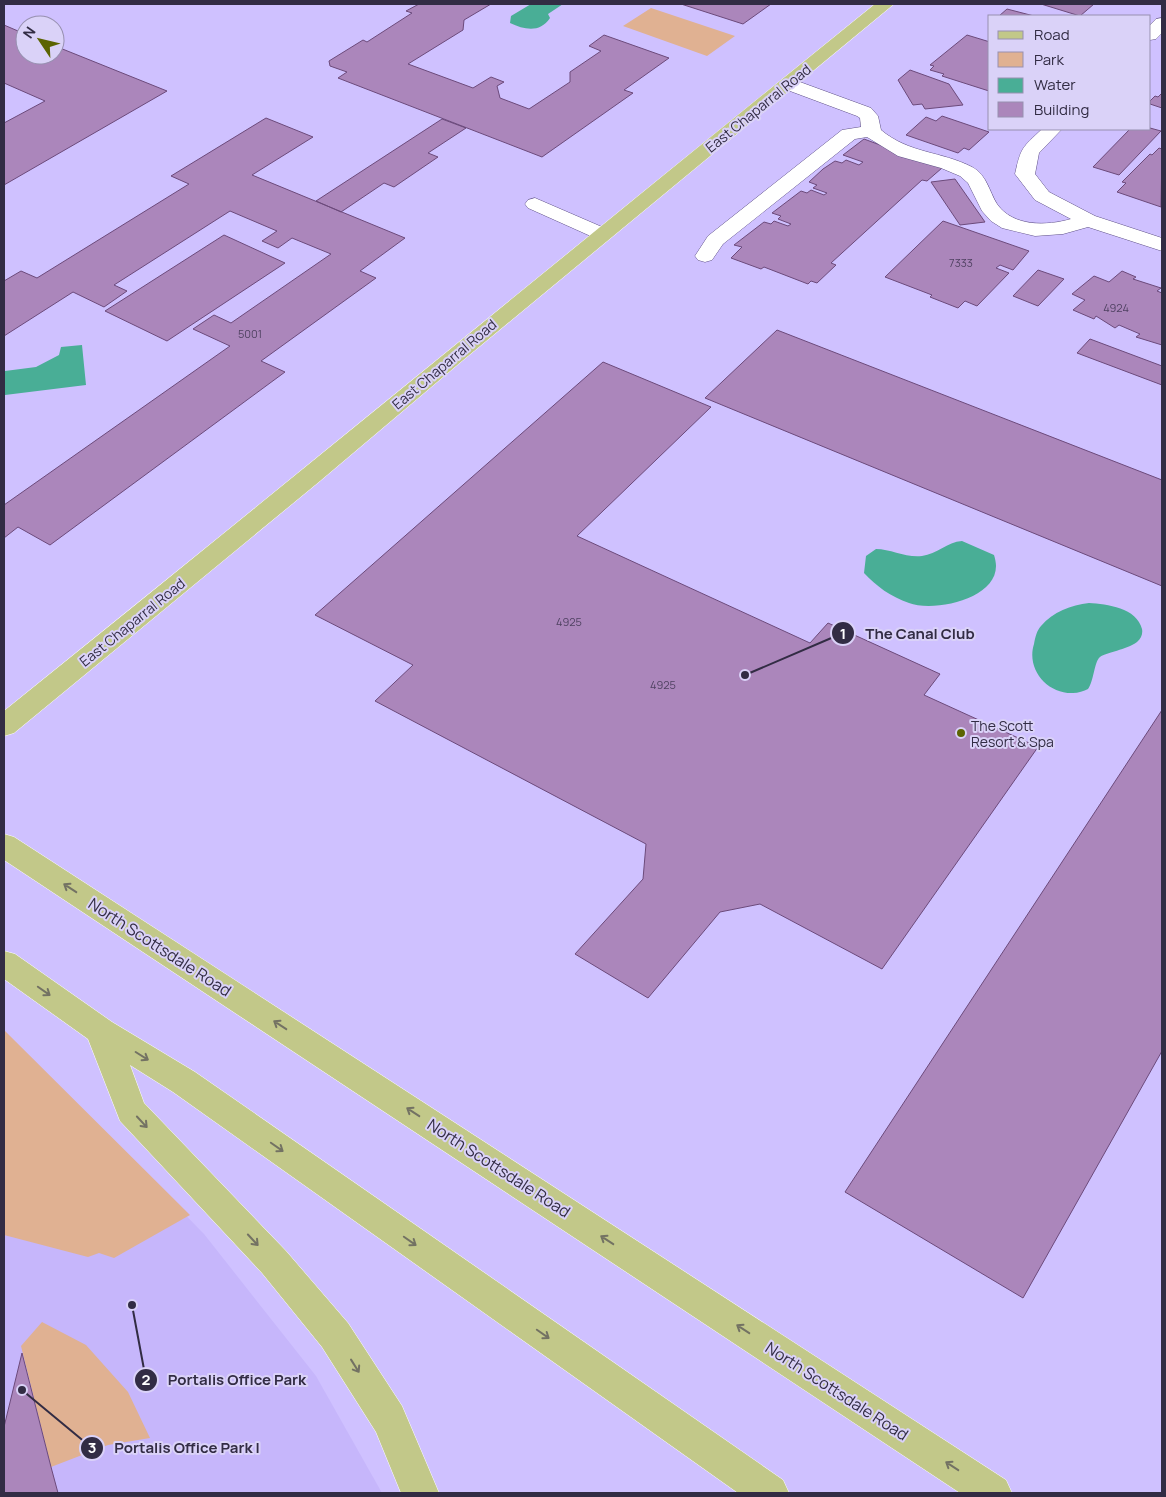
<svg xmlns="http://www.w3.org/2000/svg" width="1166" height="1497" viewBox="0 0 1166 1497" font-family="Manrope,sans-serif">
  <rect width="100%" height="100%" fill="#cfc1ff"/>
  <path fill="#c6b6fb" d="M4,1034L31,1057L204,1234L316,1376L382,1493H4Z"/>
  <path fill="#e0b192" d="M651,8L735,36L707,56L623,26Z
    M4,1030L190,1215L114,1258L99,1253L88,1257L4,1235Z
    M42,1322L86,1345L128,1392L150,1438L108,1445L51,1467L21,1346Z"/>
  <path fill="#49ae96" d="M531,4H563L548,14L550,18C540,33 525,30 510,23L511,16Z
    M82,345L86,385L5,395V371L36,367L59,355L61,347Z
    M962,541L994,555C995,558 996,563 996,566C996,600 933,612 909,603C891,597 876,586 864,573L866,556L876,549C891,549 906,558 922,556C937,554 947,542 962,541Z
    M1089,603C1107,604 1137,608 1142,629C1143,634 1141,639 1137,642C1126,650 1107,652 1100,657C1094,662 1094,681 1088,689C1084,691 1078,693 1073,693C1047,694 1026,669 1034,644C1035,638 1037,630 1041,626C1053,612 1071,605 1089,603Z"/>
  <path fill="#ab86bb" stroke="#6c4a7b" d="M419,4H491L464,20L463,30L408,64L473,88L491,77L504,82L497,86L500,98L529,109L570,82V72L601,51L589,46L604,35L669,58L624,90L633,93L542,157L338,78L347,72L330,66L329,61L363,40L367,42L412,13L406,11Z
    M681,4H771L743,24Z
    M1041,4H1094L1080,16Z
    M1007,9L1034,16H999Z
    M4,25L25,34V55H55V46L167,91L4,185V123L45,101L4,83Z
    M967,35L990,42L989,91L942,76L944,74L930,70L934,66L930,65Z
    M910,70L949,84L963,105L925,109L922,104L913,105L898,80Z
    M1162,93V108L1150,104V101L1155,96L1158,97Z
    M942,116L989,132L969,150L964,148L958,153L906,135L926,117L936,121Z
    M266,118L313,137L252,175L405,238L360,271L376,278L261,361L285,372L50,545L18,527L4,538V505L230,346L193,329L214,315L231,323L331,254L292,238L278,248L262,241L277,231L230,211L114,285L127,291L104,307L73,292L4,336V281L21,271L37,278L189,184L171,176Z
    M442,119L466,128L428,153L438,157L394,187L384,183L341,212L316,201Z
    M1150,128L1161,131L1119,175L1093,167L1130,129Z
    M864,139L942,168L927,181L922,180L831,263L836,265L817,283L811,281L808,284L764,267L761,269L731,258L742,247L734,245L764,222L771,224L774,221L788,226L791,224L778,219L781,216L772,213L801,191L807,193L811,190L824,195L827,193L813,188L817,185L809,182L823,169L835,161L842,163L846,160L859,165L863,162L843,155Z
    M1159,148L1162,149L1161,207L1117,192L1126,183L1122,182L1150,154L1152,155Z
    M955,179L985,222L960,225L931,182Z
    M943,221L1029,251L1013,270L1000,265L996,268L1009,273L977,306L965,301L958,308L930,297L932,295L885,277Z
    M224,235L285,263L167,341L105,311Z
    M1038,270L1064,279L1038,306L1013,296Z
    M1122,271L1136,277L1133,279L1161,288L1157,291L1162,293V345L1136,337L1140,334L1119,325L1115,328L1096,316L1094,319L1073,310L1085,300L1072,294L1094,276L1109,282Z
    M777,330L1162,480V586L705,398Z
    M1090,339L1162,366V385L1077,353Z
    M603,362L711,407L577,536L810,643L828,623L940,674L924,695L1038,747L882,969L760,904L720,912L648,998L575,954L643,879L646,844L375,701L413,665L315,615Z
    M1162,710V1051L1023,1298L845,1192Z
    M22,1353L51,1467L58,1493H4V1427Z"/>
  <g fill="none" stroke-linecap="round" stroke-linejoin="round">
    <g stroke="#5f5187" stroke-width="1">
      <path id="minor" d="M1162,18V33L1156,39L1150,40V25L1156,19Z
        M789,78L871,108L878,116L881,130C910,154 941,151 972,167C987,175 989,191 997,204C1013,227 1047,226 1071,219L1035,200L1015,174C1021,147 1022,148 1042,129H1062L1039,153L1035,174L1049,192L1095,216L1162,238V251L1088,227L1063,234L1035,236L1002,228L991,221L982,211L968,183L960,176L941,168L898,156L867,137L855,139L723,244L712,260L705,262L698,260L695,256L708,236L842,130L861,127L860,118L857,116L782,88L780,84L782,80Z
        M535,198L609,230L612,234L609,238L602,240L595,238L528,208L525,204L528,200Z"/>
    </g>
    <g stroke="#fff" stroke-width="1">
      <path id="major" d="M875,4H894L462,361L320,481L14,733L4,736V711C295,477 584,239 875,4Z
        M4,834L14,837L1006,1480L1012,1493H960L4,860Z
        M4,951L15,954L112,1022L195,1072L783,1480L789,1493H738L173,1092L130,1065L144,1103L286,1251L348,1323L402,1406L439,1493H401L376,1432L322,1347L262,1273L120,1121L88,1039L4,979Z"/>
    </g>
    <use href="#minor" fill="#fff" fill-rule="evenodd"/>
    <use href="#major" fill="#c2c889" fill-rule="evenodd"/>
  </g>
  <defs><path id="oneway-shaft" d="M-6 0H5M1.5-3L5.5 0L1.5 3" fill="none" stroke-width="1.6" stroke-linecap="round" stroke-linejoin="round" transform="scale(1.25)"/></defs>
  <g stroke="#737263">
    <use href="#oneway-shaft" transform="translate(70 888) rotate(-147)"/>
    <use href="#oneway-shaft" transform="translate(44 991) rotate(35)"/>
    <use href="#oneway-shaft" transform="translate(280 1025) rotate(-147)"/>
    <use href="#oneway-shaft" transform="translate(142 1056) rotate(32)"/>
    <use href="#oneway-shaft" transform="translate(413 1112) rotate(-147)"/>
    <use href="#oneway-shaft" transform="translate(142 1122) rotate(47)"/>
    <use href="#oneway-shaft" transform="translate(277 1147) rotate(35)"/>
    <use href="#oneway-shaft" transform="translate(253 1240) rotate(47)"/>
    <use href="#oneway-shaft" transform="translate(607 1240) rotate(-147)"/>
    <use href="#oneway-shaft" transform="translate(410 1241) rotate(35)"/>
    <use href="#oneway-shaft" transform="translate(743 1329) rotate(-147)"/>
    <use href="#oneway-shaft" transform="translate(543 1334) rotate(35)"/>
    <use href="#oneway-shaft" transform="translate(355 1366) rotate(58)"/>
    <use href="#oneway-shaft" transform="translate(952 1466) rotate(-147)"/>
  </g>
  <circle fill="#5c6402" stroke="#dad2f8" stroke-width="2" cx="961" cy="733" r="5"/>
  <g text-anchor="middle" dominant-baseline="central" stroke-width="4" stroke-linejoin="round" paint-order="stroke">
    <g font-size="11" fill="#504262">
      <text x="961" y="262">7333</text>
      <text x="1116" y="307">4924</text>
      <text x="250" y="333">5001</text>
      <text x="569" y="621">4925</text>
      <text x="663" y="684">4925</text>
    </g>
    <g font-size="14" fill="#322c44" stroke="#dad2f8">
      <text transform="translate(758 108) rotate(-39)">East Chaparral Road</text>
      <text transform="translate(444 364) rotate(-40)">East Chaparral Road</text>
      <text transform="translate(132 622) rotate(-39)">East Chaparral Road</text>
    </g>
    <g font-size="14" fill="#322c44" stroke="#dad2f8" text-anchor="start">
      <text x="971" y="725">The Scott<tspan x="971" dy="16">Resort &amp; Spa</tspan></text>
    </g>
    <g font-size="16" fill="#322c44" stroke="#dad2f8">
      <text transform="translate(160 947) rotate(33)">North Scottsdale Road</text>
      <text transform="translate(499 1168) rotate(33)">North Scottsdale Road</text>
      <text transform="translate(837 1391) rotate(33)">North Scottsdale Road</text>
    </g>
  </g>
  <path fill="none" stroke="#322c44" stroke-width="2" d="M745 675L843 633M132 1305L146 1380M22 1390L92 1448"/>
  <g fill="#322c44" stroke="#dad2f8" stroke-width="2">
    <circle cx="745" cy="675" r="5"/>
    <circle cx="132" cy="1305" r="5"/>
    <circle cx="22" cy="1390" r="5"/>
    <circle cx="843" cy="633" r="12"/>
    <circle cx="146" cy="1380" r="12"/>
    <circle cx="92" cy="1448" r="12"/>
  </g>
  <g font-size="15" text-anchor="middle" font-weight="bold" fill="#fff">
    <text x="843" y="639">1</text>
    <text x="146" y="1385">2</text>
    <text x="92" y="1453">3</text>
  </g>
  <g font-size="15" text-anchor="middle" font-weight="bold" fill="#322c44" stroke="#dad2f8" stroke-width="4" stroke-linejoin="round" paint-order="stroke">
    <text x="920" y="639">The Canal Club</text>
    <text x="237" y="1385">Portalis Office Park</text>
    <text x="187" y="1453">Portalis Office Park I</text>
  </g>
  <rect width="1166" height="1497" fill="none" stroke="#322c44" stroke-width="10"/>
  <rect x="988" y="15" width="162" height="115" fill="#dad2f8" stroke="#9790b0"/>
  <rect x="998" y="31" width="25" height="8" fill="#c2c889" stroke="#9790b0"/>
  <text x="1034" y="40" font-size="15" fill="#322c44">Road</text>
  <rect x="998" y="52" width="25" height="15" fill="#e0b192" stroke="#9790b0"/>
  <text x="1034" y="65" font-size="15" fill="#322c44">Park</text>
  <rect x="998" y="78" width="25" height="15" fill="#49ae96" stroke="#9790b0"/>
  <text x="1034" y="90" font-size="15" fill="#322c44">Water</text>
  <rect x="998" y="102" width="25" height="15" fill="#ab86bb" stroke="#9790b0"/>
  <text x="1034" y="115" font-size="15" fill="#322c44">Building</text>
  <g transform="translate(40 40) rotate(305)"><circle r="24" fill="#dad2f8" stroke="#9790b0"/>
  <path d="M0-4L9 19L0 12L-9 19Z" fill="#5c6402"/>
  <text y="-8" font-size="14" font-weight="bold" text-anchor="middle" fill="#322c44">N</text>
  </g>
</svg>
